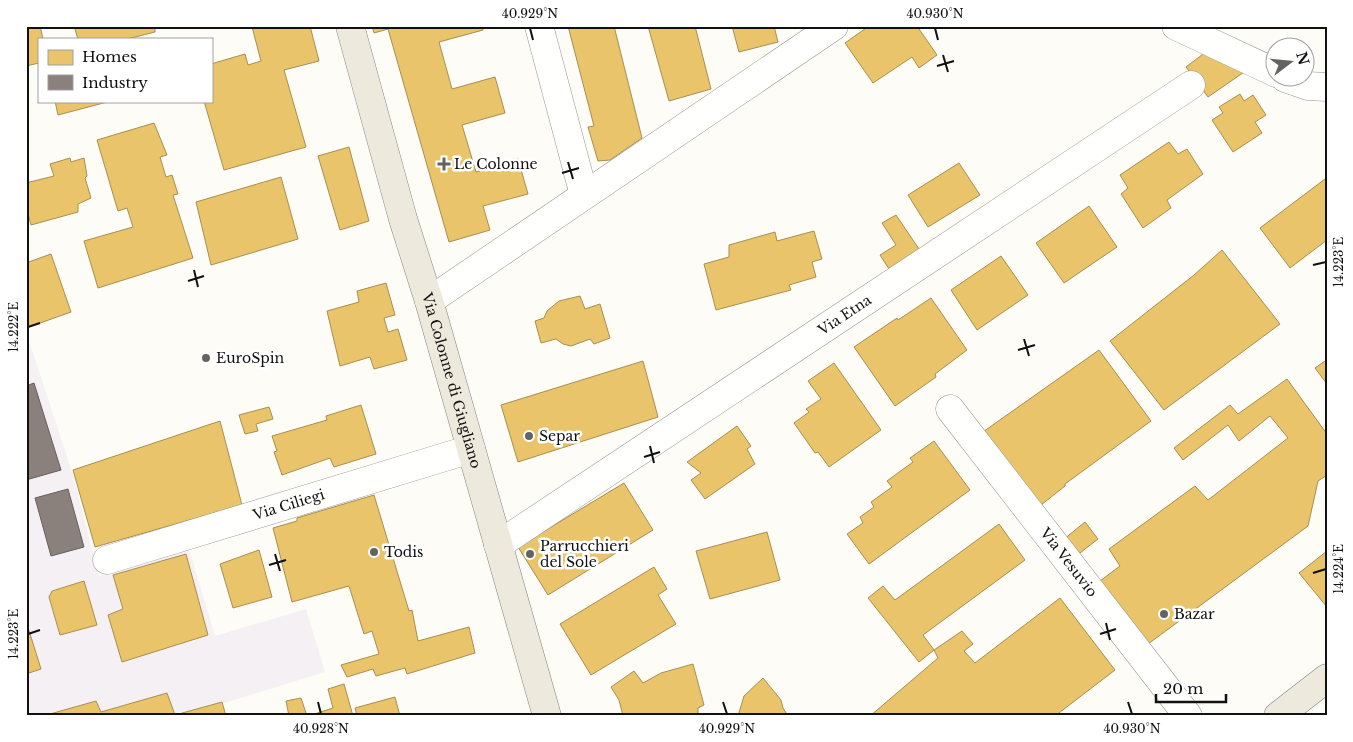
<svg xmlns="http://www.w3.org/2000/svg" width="1353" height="742" viewBox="0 0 1353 742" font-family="'Libre Baskerville',serif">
  <rect width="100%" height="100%" fill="#fdfcf7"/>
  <path fill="#f5f0f3" d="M30,344L72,472L99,576L189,549L215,636L306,609L325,672L182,716H26V345Z"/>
  <path fill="#e9c46a" stroke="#a88e4f" d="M26,26H40L43,39H39V63L26,66Z
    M74,26H155V32L127,39H78Z
    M255,26H310L319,61L284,70L306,147L224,170L204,101H211V64L245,54L248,65L261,61L252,27Z
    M372,26H482L483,30L439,42L452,89L495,77L505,113L462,125L476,172L518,159L528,194L483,206L490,230L449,242L388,29L374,33Z
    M568,26H614L642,138L610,160L598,161L588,127L594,126Z
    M648,26H695L711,89L669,101Z
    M732,26H774L778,42L739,52Z
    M869,26H917L937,55L919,68L912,57L873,83L845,43Z
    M1207,51L1247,70L1208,97L1186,67Z
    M1240,94L1244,101L1253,95L1266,115L1255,122L1262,133L1233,152L1212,120L1223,113L1219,107Z
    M55,101H111L58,115Z
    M154,123L167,155L160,157L166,177L172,175L178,194L173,195L193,258L98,288L84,241L133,227L127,208L118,211L97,140Z
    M1169,142L1178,154L1187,149L1203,174L1167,200L1171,208L1143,228L1121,194L1128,188L1120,175Z
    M349,147L369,221L340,230L318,156Z
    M70,158L71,162L84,158L87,176L85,178L91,198L78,204V212L31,225L26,206V183L54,176L50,164Z
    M959,163L980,195L928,227L908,195Z
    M281,177L298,239L211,265L196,202Z
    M1325,179L1327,181V240L1290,268L1260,228Z
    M1089,206L1117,247L1064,283L1036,243Z
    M896,215L919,249L889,269L880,255L896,245L882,223Z
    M814,231L822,259L812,262L816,277L789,285L791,290L716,310L704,264L729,257V245L775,232L777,241Z
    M1222,250L1280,324L1164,410L1110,341L1194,275Z
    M51,254L71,312L26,328V263Z
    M1001,256L1028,295L977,330L951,290Z
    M386,283L395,315L384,318L388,332L398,329L407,360L374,369L370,357L340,366L327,311L359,302L357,291Z
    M580,296L585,309L600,304L610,338L594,344L590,339L571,346L563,344L556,339L541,343L535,321L544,318L547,311L559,301Z
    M931,298L967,350L935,374L936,377L895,406L854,347L897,318L898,320Z
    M1099,350L1151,421L1065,484V486L1036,509L980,434Z
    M643,361L658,417L518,462L501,405Z
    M1325,361L1327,363V384L1315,368Z
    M834,363L881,430L829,467L818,452L815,453L794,423L809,412L806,409L821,399L808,381Z
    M1287,379L1327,434V475L1318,481L1308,526L1144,647L1096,584L1120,566L1109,549L1195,486L1208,500L1288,438L1270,416L1239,441L1228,425L1183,460L1174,448L1230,405L1238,414Z
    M361,405L376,454L334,467L330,458L282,475L274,452L277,451L272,436L327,420L326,416Z
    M269,407L273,419L256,424L258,431L245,434L239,415Z
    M220,421L242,505L95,547L73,470Z
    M737,426L751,446L747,449L755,464L705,499L691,480L701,473L687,462Z
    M934,441L970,490L869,564L847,534L863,523L860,517L874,507L871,502L892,487L887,481L913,462L910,458Z
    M624,483L653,530L548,595L518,547Z
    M374,495L409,611L412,610L418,641L469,627L475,653L407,674L405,668L376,676L373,669L347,677L341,665L379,654L372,631L364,634L349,586L292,602L273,528L297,521V518Z
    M1085,522L1098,539L1076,556L1063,540Z
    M999,524L1025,560L923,635L934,650L919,662L868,598L883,586L895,600Z
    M767,532L780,580L710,599L696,551Z
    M259,550L272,597L233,608L220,564Z
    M1327,551V607L1299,573Z
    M186,554L208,635L122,662L108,615L123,609L113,575Z
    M654,567L667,589L658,595L676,624L591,675L560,624Z
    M84,581L97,625L60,635L49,597L52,591Z
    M1060,598L1115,670L1055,716H870L938,658L934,650L962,631L973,644L964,651L975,663Z
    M26,621L41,669L26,674Z
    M693,664L704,705L698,708V713L686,716H623L619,700L611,687L634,671L643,683L661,673Z
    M763,678L781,700L783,708L788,716H738L744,696Z
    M344,684L353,716H308L333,708L328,689Z
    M167,693L175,715L222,702L226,716H43L96,701L101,712Z
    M395,697L400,716H357L355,708Z
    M301,698L307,716H289L286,701Z"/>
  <path fill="#8a817c" stroke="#665f5c" d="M34,383L61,470L26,480V386Z
    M68,489L84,547L51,556L35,498Z"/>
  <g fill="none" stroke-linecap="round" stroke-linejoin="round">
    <g stroke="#979795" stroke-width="29">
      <g id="minor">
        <path d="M539,26L584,195"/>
        <path d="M1176,26L1276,73"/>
        <path d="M1285,78L1308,86L1327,87"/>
        <path d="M429,301L834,26"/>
        <path id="s1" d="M950,409L1188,716"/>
        <path id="s2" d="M498,545L1191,85"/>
        <path id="s3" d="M107,560L471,449"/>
      </g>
    </g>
    <g stroke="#858482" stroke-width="29">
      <g id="major">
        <path id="s4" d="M350,26L403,219L429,301L547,716"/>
        <path d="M1278,716L1327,678"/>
      </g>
    </g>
    <use href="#minor" stroke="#fffffe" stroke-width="28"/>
    <use href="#major" stroke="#ede9dc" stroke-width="28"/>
  </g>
  <path fill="none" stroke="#111" stroke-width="2" d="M530,28L533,40M935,28L938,40M943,55L948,72M937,66L954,61M568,162L573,179M562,173L579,168M1313,265L1326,262M194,270L198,287M188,281L204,276M28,327L40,323M1024,339L1029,356M1018,350L1035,345M650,446L654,463M644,457L660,452M275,554L280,571M269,565L286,560M1313,573L1326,569M1106,623L1110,640M28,634L40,630M1100,634L1116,629M318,702L321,714M723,702L727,714M1128,702L1132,714"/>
  <g fill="#646362" stroke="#fff" stroke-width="2">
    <path d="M441.5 156.5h5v5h5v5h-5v5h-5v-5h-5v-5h5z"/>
    <circle cx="206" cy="358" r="5"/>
    <circle cx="529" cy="436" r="5"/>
    <circle cx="374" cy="552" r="5"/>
    <circle cx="530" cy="554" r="5"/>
    <circle cx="1164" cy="614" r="5"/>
  </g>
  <g text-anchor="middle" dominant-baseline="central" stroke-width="5" stroke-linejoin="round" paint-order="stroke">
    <g font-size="14" fill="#111" stroke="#fff" text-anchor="start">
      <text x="454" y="164">Le Colonne</text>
      <text x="216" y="358">EuroSpin</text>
      <text x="539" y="436">Separ</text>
      <text x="540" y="546">Parrucchieri<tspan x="540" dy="16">del Sole</tspan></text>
      <text x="384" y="552">Todis</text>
      <text x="1174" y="614">Bazar</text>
    </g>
    <g font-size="14" fill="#111" stroke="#fff">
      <text stroke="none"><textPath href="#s2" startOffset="416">Via Etna</textPath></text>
      <text stroke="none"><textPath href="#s4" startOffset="369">Via Colonne di Giugliano</textPath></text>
      <text stroke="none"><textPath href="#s3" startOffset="190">Via Ciliegi</textPath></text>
      <text stroke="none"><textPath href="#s1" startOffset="194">Via Vesuvio</textPath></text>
    </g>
  </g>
  <rect width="1353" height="742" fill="none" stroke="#ffffff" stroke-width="55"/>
  <rect x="38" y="38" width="175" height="65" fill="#ffffff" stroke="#a0a0a0"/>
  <rect x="48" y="50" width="25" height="15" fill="#e9c46a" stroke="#a0a0a0"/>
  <text x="82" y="62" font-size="15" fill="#111111">Homes</text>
  <rect x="48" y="75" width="25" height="15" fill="#8a817c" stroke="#a0a0a0"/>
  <text x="82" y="88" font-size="15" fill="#111111">Industry</text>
  <g transform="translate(1290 62) rotate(74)"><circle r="24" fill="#ffffff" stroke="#a0a0a0"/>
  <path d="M0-4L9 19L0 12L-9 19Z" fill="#646362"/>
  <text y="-8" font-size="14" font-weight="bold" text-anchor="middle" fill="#111111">N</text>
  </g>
  <path d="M1156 694v8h70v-8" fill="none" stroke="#111111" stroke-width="2.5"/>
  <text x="1163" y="694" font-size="15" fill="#111111" stroke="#ffffff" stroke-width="4" paint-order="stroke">20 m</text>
  <rect x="28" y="28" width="1298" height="686" fill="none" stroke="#111" stroke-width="2"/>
  <g font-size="12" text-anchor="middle" fill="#111">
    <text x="530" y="18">40.929°N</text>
    <text x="935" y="18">40.930°N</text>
    <text transform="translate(1339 262) rotate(-90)" y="4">14.223°E</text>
    <text transform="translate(14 327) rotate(-90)" y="4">14.222°E</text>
    <text transform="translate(1339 569) rotate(-90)" y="4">14.224°E</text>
    <text transform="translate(14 634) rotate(-90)" y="4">14.223°E</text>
    <text x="321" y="733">40.928°N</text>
    <text x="727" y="733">40.929°N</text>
    <text x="1132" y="733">40.930°N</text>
  </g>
</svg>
